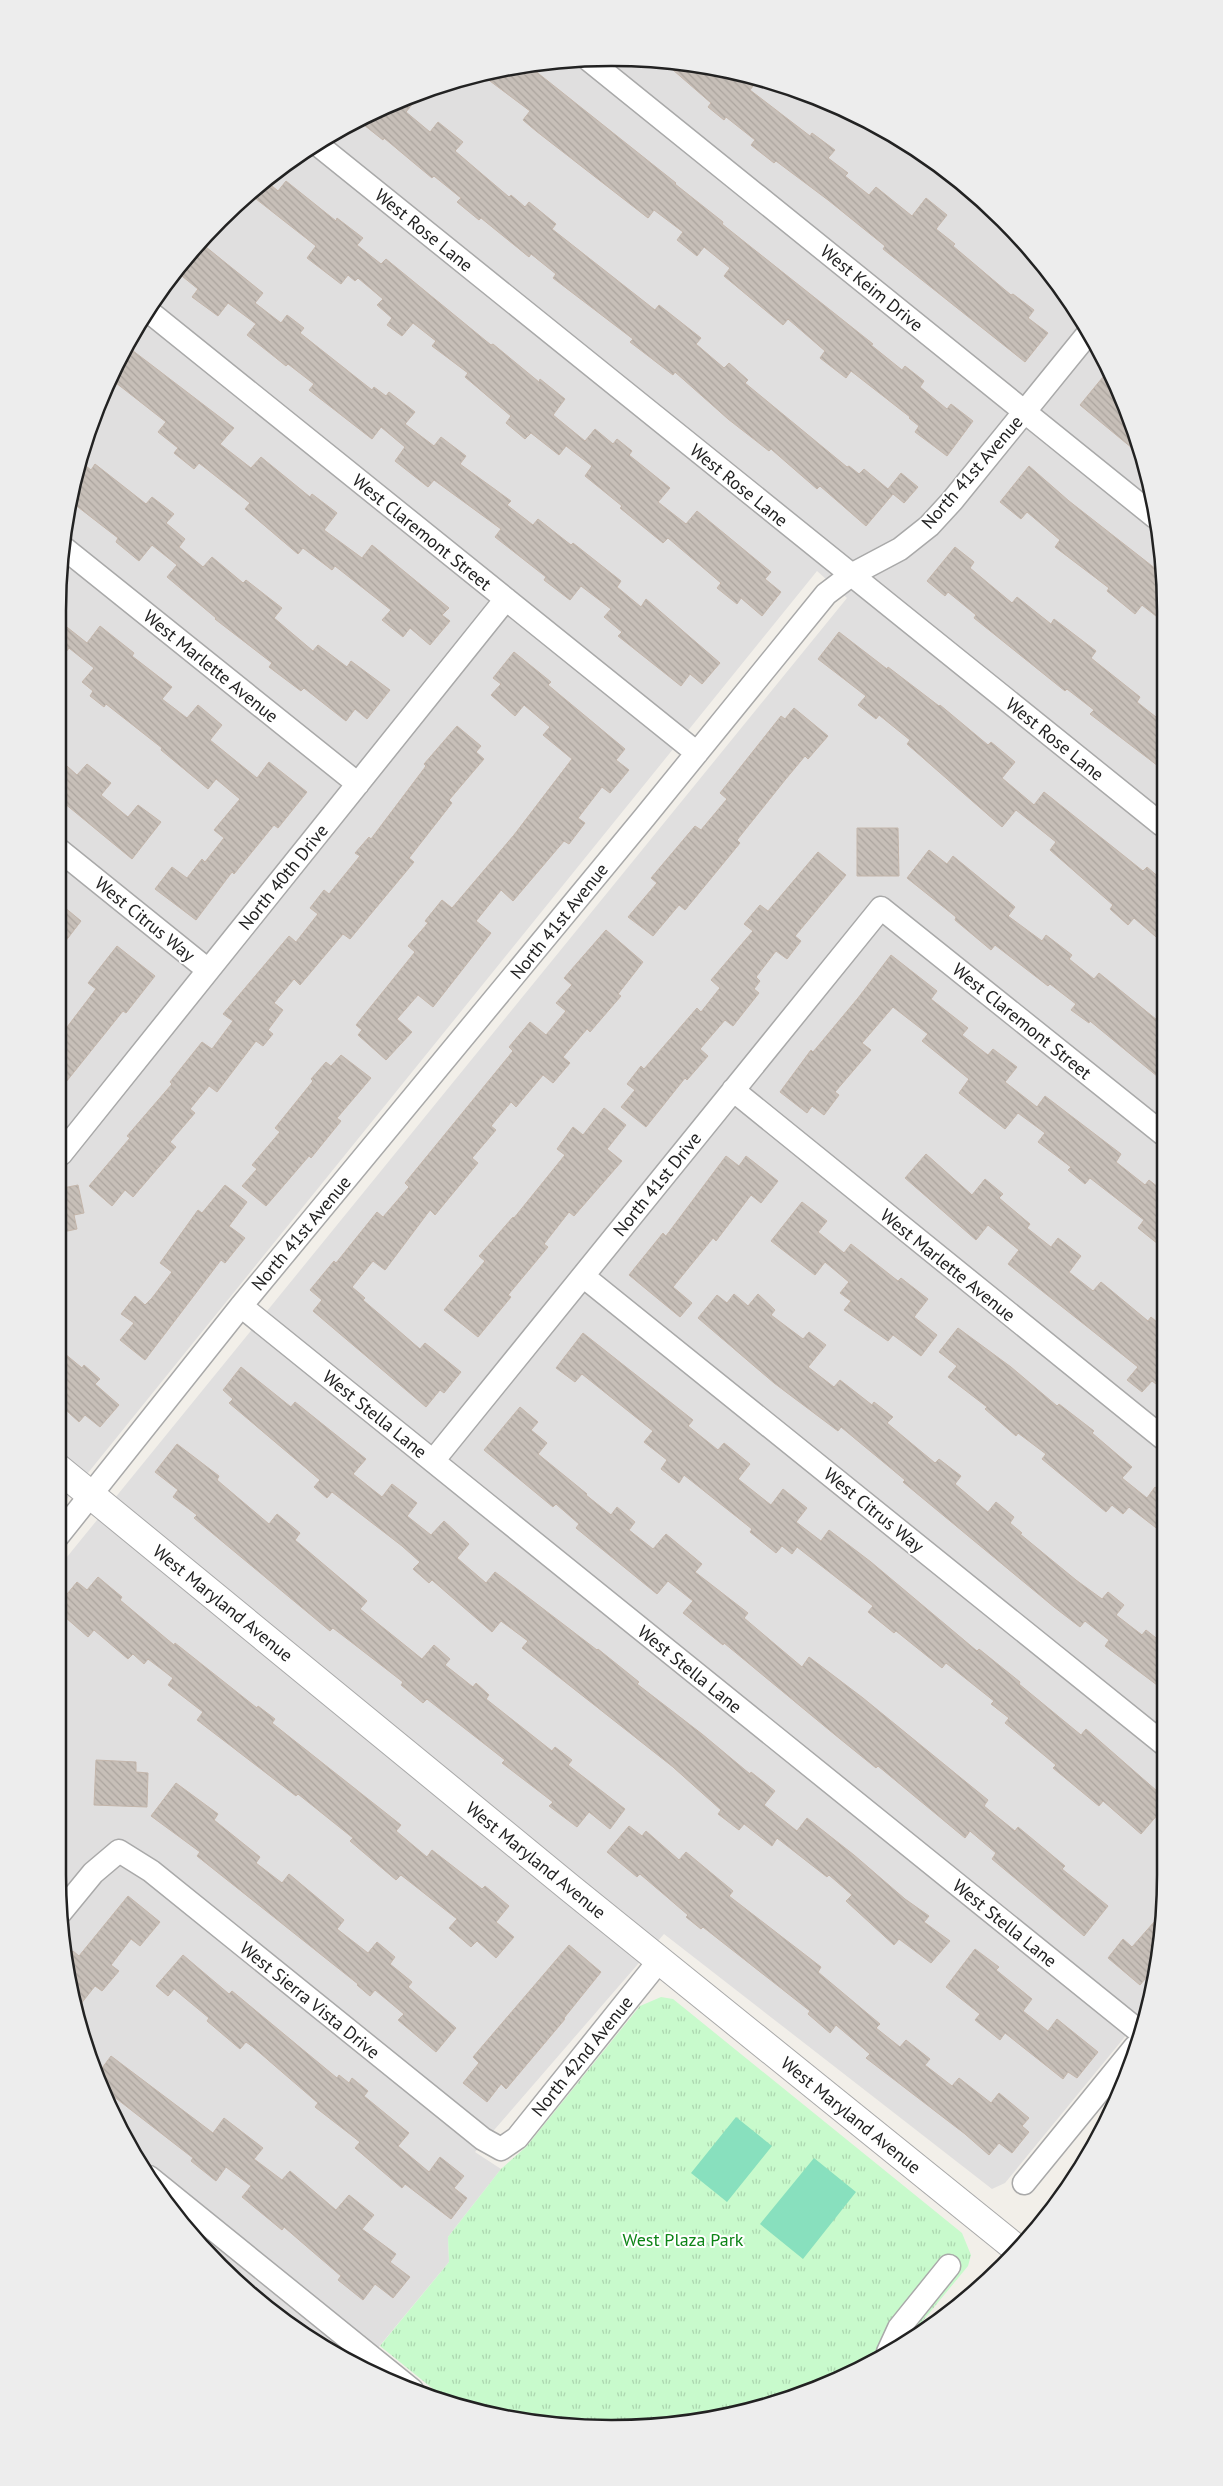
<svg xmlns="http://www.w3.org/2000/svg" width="1223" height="2486" viewBox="0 0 1223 2486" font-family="'PT Sans',sans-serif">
  <defs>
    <pattern id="park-tufts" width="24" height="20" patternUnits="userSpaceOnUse" patternTransform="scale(1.25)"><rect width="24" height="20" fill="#c8facc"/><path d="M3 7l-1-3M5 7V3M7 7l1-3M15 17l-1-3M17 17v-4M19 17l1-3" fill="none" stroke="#acd6af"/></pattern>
    <pattern id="building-back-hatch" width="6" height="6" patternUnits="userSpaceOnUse" patternTransform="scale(1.25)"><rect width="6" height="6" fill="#c7bfb8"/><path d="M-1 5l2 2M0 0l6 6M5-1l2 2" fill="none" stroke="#aba49e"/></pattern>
  </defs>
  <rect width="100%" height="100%" fill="#f2efe9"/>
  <path fill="#e0dfdf" d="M612,58L720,68L824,100L949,172L1051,274L1123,400L1161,539L1165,1875L1155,1983L1146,2011L1005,2183L992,2189L664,1934L475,2152L501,2169L448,2237L449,2262L363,2366L369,2371L334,2354L246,2291L172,2212L132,2151L87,2053L68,1982L58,1875V1568L847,598L817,571L58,1510V611L68,503L100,399L151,303L220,220L304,151L400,100L504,68Z"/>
  <path fill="url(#park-tufts)" d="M661,1997L673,1999L962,2233L971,2255L968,2266L907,2340L857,2371L789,2399L684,2424L576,2427L503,2418L448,2401L380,2346L449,2262L448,2237L501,2169L526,2147L640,2006Z"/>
  <path fill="#88e0be" d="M736,2117L772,2146L727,2202L691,2173Z
    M814,2158L856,2192L803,2259L760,2224Z"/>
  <path fill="url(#building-back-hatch)" stroke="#c4b6ab" d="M665,63L717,68L728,78L733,72L740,74L753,86L750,90L810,136L812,133L835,150L828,158L848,173L845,176L869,195L876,187L912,216L926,198L947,215L936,229L955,244L953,246L1011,295L1013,294L1034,310L1028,318L1048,333L1025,362L883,249L885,246L828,200L776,161L774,163L751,145L755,140L726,117L724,120L708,107L711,103Z
    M529,66L676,183L675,184L723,222L722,224L873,344L871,345L902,370L905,366L924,381L920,387L947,409L951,404L973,421L947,456L915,432L919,426L909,418L910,417L851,371L846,378L820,358L825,351L788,319L783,325L724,276L730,268L704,247L697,256L677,240L683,232L654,210L648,218L536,131L523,120L530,111L482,75L504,68Z
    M421,93L406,112L430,132L438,122L463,142L455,151L509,197L511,195L525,207L529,202L556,224L552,229L655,310L659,305L701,338L696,344L724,368L729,363L748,380L745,383L847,467L849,466L859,474L864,469L888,489L901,473L918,487L904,503L893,494L866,526L820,486L817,489L771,449L769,451L728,419L675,372L673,375L630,342L633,339L553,278L556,274L531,254L529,257L481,218L479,220L457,202L461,198L434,176L432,178L384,138L383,140L359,121L400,100Z
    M266,181L278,191L286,181L336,221L337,218L363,238L357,245L381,264L386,259L491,345L493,344L539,382L540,379L565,399L553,415L585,441L595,429L613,444L617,439L632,451L629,455L670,488L658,502L686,524L697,511L771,572L765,579L781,592L762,616L741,598L737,604L717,588L721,583L668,538L663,543L620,508L622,506L585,476L592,466L566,446L559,455L531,433L525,439L506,423L511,416L465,377L468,373L432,346L436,341L413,323L402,336L387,325L392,318L377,305L383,299L358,278L355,281L348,275L341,284L307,258L316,246L251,195Z
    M201,243L263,293L255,303L281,323L287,315L304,328L300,333L372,390L374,387L386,396L389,392L415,412L405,424L434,446L441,437L466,456L460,464L511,501L507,505L533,525L538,519L571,545L573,543L621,581L617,587L641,607L646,599L720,663L702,684L690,674L681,686L618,636L622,632L604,617L611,609L581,586L570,600L544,580L546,577L495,537L501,529L434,480L428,487L395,461L405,447L381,427L372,439L309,390L314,384L288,364L286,366L247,335L256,324L228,303L218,316L192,297L198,289L177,272Z
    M128,347L234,428L220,444L251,468L261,457L310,497L312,494L337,513L324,530L362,558L372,545L449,608L442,615L450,621L430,645L410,628L403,637L382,620L391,610L335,566L332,570L303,548L298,554L245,509L250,503L199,463L194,469L174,453L178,448L158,432L166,422L111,379Z
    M1103,377L1118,390L1123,400L1138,453L1080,405Z
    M81,462L91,470L95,464L146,504L152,497L174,514L166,523L185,539L179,547L203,567L212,557L243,583L246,580L282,608L274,618L313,651L318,645L347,667L351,661L390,690L367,719L355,709L346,721L304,688L301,691L269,667L272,663L215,619L216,618L167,577L177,565L152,545L139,561L116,542L118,538L69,500Z
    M1029,466L1069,501L1161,573V620L1142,605L1135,614L1107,591L1109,588L1055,547L1060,540L1027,512L1021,519L1000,502Z
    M955,547L974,562L970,568L1012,603L1017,597L1051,624L1054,619L1096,651L1091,658L1140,697L1137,702L1161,721L1162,769L1090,714L1094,710L1067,689L1065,691L974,618L976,615L948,592L945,596L927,581Z
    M58,620L87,643L100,626L134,653L132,656L172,687L162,699L187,718L198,705L222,725L210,740L257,778L269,762L307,792L278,828L274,825L234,874L232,872L196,920L155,889L172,867L187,878L202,859L205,862L224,838L214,830L240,799L216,779L208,789L161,750L162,748L106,704L104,707L90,696L93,691L82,682L94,668L69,648L58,663Z
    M839,632L887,669L888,667L939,706L940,705L988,745L991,742L1015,762L1002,778L1034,805L1044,792L1143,871L1147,867L1162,880V942L1134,918L1128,925L1110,909L1113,905L1050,850L1056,842L1016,810L1002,827L907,744L910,740L879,715L876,719L858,705L866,696L818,659Z
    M514,652L551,682L548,685L625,749L616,760L629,770L610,793L602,787L578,818L585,823L569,844L564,841L513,901L501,890L476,921L491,933L433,1007L418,995L397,1019L412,1032L386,1060L358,1035L362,1030L356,1025L415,952L408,946L428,923L425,921L442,900L452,908L514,835L572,759L543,735L550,727L524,705L515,716L491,695L501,684L493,678Z
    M794,708L828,736L808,759L805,756L785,780L737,840L740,843L685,910L679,905L653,936L628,917L657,883L651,878L695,826L701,830L727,799L720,793L781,716L785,719Z
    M457,726L481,746L476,752L484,759L449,800L452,803L409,858L414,862L350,939L343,934L300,985L294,979L274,1003L283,1010L268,1030L273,1034L263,1046L256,1041L217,1092L209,1086L190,1109L195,1113L170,1142L176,1147L133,1197L125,1190L112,1206L89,1186L130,1138L127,1136L172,1084L170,1082L202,1042L212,1049L233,1021L223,1014L289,936L296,942L318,914L310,908L324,890L329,894L360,856L355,853L369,837L371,839L426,766L424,764Z
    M58,758L77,775L87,764L111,783L101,795L128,817L138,805L161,822L132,859L58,798Z
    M857,828H898L899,876H857Z
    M929,850L947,864L953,856L1015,907L1008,916L1042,941L1046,935L1072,955L1069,959L1094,979L1099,973L1162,1024L1163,1081L1090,1021L1089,1023L1071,1010L1076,1004L1050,984L1048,986L995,945L991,950L955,920L956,917L907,878Z
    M818,852L846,875L795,936L801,941L787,959L776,951L756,977L760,981L754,989L759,993L733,1026L725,1020L700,1049L708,1056L687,1080L685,1078L646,1127L621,1107L635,1090L627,1084L641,1066L644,1069L697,1008L701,1012L720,988L711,980L753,931L744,924L760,905L768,911Z
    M58,902L81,921L58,951Z
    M606,930L643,962L618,994L621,996L590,1032L587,1029L563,1057L570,1063L553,1083L543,1075L516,1107L511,1102L491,1126L496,1130L472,1158L478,1163L435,1215L430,1210L385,1270L373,1261L352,1287L365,1298L363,1300L420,1349L425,1343L461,1372L444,1393L440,1390L426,1407L313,1311L322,1300L310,1290L334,1261L336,1263L377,1212L383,1217L409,1187L405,1183L513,1051L509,1047L530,1022L546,1035L566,1011L556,1003L572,985L564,978Z
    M117,946L155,976L126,1013L123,1011L58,1092V1039L96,989L88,983Z
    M891,955L937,991L931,999L968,1028L962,1035L988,1055L993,1049L1017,1067L1005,1082L1037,1107L1045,1096L1121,1154L1116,1162L1145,1185L1149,1180L1163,1191V1248L1138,1228L1144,1220L1090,1178L1085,1184L1068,1170L1071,1167L1038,1142L1045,1133L1018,1113L1005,1129L959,1093L969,1079L922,1041L928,1034L893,1007L862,1043L871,1050L835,1092L839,1095L824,1115L812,1106L807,1113L780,1092L811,1050L813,1052L858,998Z
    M341,1055L371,1078L337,1118L341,1121L311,1158L309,1156L266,1206L242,1186L257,1169L252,1165L280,1132L275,1128L313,1081L311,1079L326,1062L331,1066Z
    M604,1108L626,1125L607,1149L622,1161L574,1216L569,1212L544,1244L548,1247L508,1295L511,1297L478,1337L444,1310L485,1261L479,1256L513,1217L514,1218L565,1155L557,1149L573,1127L583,1135Z
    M926,1154L972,1195L985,1179L1003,1194L999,1198L1030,1224L1027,1228L1051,1247L1058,1238L1081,1256L1069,1272L1093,1291L1101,1282L1148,1321L1151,1317L1164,1328V1390L1152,1381L1142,1392L1127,1380L1138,1367L1008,1264L1019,1250L988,1225L976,1240L905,1178Z
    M726,1156L739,1166L746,1156L778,1181L761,1203L751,1195L716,1241L713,1238L673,1287L692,1303L680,1317L629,1275L663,1233L666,1236Z
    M78,1185L84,1213L74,1215L77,1229L58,1233V1189Z
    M225,1185L247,1202L229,1226L245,1238L225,1263L221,1260L145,1360L120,1340L134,1323L121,1314L135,1296L145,1305L152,1298L172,1272L160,1263L198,1210L202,1213Z
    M802,1202L827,1221L818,1232L844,1253L851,1244L898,1281L901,1278L928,1299L914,1317L937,1335L921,1356L893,1335L888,1341L844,1310L851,1301L840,1293L849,1282L825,1262L815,1275L771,1241Z
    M734,1294L748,1306L758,1294L775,1310L771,1315L803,1339L809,1332L826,1345L808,1367L834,1387L840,1380L872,1405L874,1402L893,1417L887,1423L935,1463L939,1459L961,1476L955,1484L988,1512L996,1502L1014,1517L1010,1523L1022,1533L1020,1534L1076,1580L1102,1599L1108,1592L1124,1605L1116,1615L1142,1635L1146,1630L1165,1645V1691L1105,1646L1109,1640L1085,1621L1080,1627L1054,1607L903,1482L905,1480L841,1427L838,1431L774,1383L698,1318L717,1295L727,1303Z
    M958,1328L1011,1367L1057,1406L1059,1404L1094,1431L1092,1433L1132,1467L1122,1478L1147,1498L1155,1487L1164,1494V1534L1129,1507L1123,1514L1112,1505L1106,1512L1042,1459L1046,1454L1018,1433L1016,1436L985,1409L987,1407L948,1377L957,1366L939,1352Z
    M583,1333L693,1420L688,1426L718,1450L724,1443L750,1464L738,1479L771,1505L783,1489L807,1508L796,1522L821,1541L829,1530L871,1562L977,1651L979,1649L1020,1682L1019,1684L1081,1735L1086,1729L1165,1798V1806L1141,1834L1103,1801L1099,1806L1053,1768L1056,1765L1005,1723L1009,1718L991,1704L994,1701L946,1663L942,1668L896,1631L894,1633L868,1612L873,1606L797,1547L792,1554L782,1546L776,1553L750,1532L752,1529L684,1475L679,1483L661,1469L667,1460L644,1442L653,1431L582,1374L575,1382L556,1368Z
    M58,1348L82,1368L84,1365L100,1379L95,1384L119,1405L100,1427L85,1415L79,1422L58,1403Z
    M241,1367L291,1407L295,1402L366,1459L353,1474L382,1497L392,1484L417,1503L407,1516L431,1535L444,1521L469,1544L457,1558L486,1583L495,1572L597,1650L598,1649L639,1682L637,1684L702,1734L750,1774L751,1772L775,1791L764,1805L797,1831L807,1818L854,1855L905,1899L929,1916L924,1922L950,1941L931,1963L899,1939L894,1945L846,1901L852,1895L829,1875L827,1877L777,1838L772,1846L744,1824L739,1830L718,1814L721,1810L673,1767L522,1648L528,1641L501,1621L492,1632L432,1580L429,1583L413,1569L420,1562L402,1546L332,1492L327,1498L314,1487L320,1480L229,1403L233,1399L223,1390Z
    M520,1407L538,1422L531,1430L547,1443L538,1454L587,1494L586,1495L611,1515L617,1507L635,1522L629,1530L653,1549L666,1534L702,1564L695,1572L748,1613L744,1618L802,1667L809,1657L863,1698L988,1800L984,1806L1015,1831L1018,1827L1065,1866L1062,1869L1108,1906L1084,1936L992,1859L996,1853L970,1831L965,1838L878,1766L876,1768L834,1734L724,1643L723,1645L683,1613L693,1601L668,1581L657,1594L576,1528L579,1524L556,1504L553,1507L484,1450Z
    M177,1444L219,1476L217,1480L269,1524L277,1514L300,1533L295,1540L367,1601L360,1609L422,1659L434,1645L450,1659L445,1665L473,1687L476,1683L489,1695L486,1699L552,1751L555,1747L572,1760L568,1765L625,1809L610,1829L589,1812L577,1827L549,1806L553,1802L502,1763L505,1760L427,1699L423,1703L401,1685L403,1682L333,1628L330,1631L194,1518L197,1515L173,1497L178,1490L155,1472Z
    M98,1577L122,1597L120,1600L174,1645L175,1643L257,1708L258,1706L275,1719L272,1723L401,1825L396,1831L427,1857L432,1850L482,1889L485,1886L509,1906L496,1922L514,1937L496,1958L477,1941L471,1947L449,1928L457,1919L401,1875L396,1880L350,1841L353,1838L298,1794L296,1796L197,1720L203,1712L168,1685L173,1678L148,1659L144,1664L133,1654L128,1659L94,1630L88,1637L58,1611V1605L77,1582L87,1590Z
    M96,1760L136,1762V1772L148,1773L147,1807L94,1805Z
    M176,1783L218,1814L214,1820L260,1857L256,1863L282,1883L289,1874L344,1920L337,1929L368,1953L377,1942L395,1957L390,1964L412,1982L408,1987L456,2028L436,2052L398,2020L404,2014L375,1990L370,1996L357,1985L358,1984L197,1856L200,1852L151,1816Z
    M629,1826L642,1836L646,1831L679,1860L686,1852L733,1891L729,1896L821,1967L818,1972L880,2024L876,2028L900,2047L906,2040L930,2059L925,2065L952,2086L959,2078L991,2103L999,2093L1029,2118L1022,2126L1029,2132L1012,2153L999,2143L989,2155L965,2134L866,2058L870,2054L836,2025L830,2033L808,2014L810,2011L703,1927L701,1929L686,1917L688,1915L640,1874L637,1877L607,1852Z
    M128,1896L160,1922L140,1946L131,1939L111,1965L119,1971L102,1991L95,1986L76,2010L68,1982L66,1959L73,1951L79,1956Z
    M1162,1913L1156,1966L1140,1985L1108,1958L1123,1939L1132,1947Z
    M569,1945L601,1972L564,2018L565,2019L506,2089L501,2084L487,2102L463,2083L479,2063L473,2057Z
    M975,1949L999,1967L996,1970L1032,1999L1023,2011L1048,2031L1057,2019L1098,2052L1077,2078L1068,2072L1063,2079L1005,2033L1000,2040L975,2020L980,2014L946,1987Z
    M183,1955L229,1994L232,1991L337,2078L339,2075L349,2083L352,2078L368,2091L364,2096L409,2133L398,2146L429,2172L440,2157L464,2176L454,2188L467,2198L451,2219L405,2184L402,2188L355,2148L360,2142L315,2107L318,2103L253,2047L246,2042L240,2049L207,2021L209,2018L174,1989L168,1996L156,1986Z
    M111,2056L213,2133L224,2118L263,2148L254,2159L282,2180L290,2171L336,2210L349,2195L374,2215L362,2229L396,2254L390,2262L410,2277L393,2298L375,2284L363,2300L338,2280L341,2276L284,2227L282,2230L242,2197L251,2186L226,2167L216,2181L191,2161L193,2158L104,2089L97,2075Z"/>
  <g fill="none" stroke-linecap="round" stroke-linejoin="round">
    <g stroke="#a9a9a9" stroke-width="25">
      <path id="minor" d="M589,60L1155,517
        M317,144L1162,825
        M147,310L697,753
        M64,548L358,784
        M58,849L208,970
        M733,1090L1164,1439
        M58,1151L61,1154L506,599
        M583,1276L1165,1745
        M241,1306L1140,2032
        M433,1461L881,908L1163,1134
        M58,1536L241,1306L644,818L826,594L851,575L900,549L929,526L952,501L1086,336
        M61,1912L93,1873L119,1851L151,1871L483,2139L501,2149L517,2138L659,1961
        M149,2177L412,2390
        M1024,2183L1135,2047
        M888,2352L899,2328L949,2266"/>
    </g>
    <g stroke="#a9a9a9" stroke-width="30">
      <path id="tertiary" d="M58,1468L570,1888L1017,2249"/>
    </g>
    <use href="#minor" stroke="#fff" stroke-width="22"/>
    <use href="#tertiary" stroke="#fff" stroke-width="28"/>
  </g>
  <g text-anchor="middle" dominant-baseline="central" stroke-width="4" stroke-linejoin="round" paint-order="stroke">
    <g font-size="18" fill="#222" stroke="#fff">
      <text transform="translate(424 230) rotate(39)">West Rose Lane</text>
      <text transform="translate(872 288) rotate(39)">West Keim Drive</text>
      <text transform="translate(972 472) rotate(-49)">North 41st Avenue</text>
      <text transform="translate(739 485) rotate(39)">West Rose Lane</text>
      <text transform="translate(422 532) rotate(39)">West Claremont Street</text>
      <text transform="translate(211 666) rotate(39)">West Marlette Avenue</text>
      <text transform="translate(1055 739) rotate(39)">West Rose Lane</text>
      <text transform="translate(283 877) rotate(-51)">North 40th Drive</text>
      <text transform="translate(145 919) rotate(39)">West Citrus Way</text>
      <text transform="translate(559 921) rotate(-51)">North 41st Avenue</text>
      <text transform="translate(1022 1021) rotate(39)">West Claremont Street</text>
      <text transform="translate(657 1184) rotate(-51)">North 41st Drive</text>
      <text transform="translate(301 1233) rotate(-50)">North 41st Avenue</text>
      <text transform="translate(948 1265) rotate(39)">West Marlette Avenue</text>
      <text transform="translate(375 1414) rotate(39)">West Stella Lane</text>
      <text transform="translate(874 1510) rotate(39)">West Citrus Way</text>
      <text transform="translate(223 1603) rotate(39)">West Maryland Avenue</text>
      <text transform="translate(690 1669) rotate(39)">West Stella Lane</text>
      <text transform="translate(536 1860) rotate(39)">West Maryland Avenue</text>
      <text transform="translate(1005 1923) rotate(39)">West Stella Lane</text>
      <text transform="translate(310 2000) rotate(39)">West Sierra Vista Drive</text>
      <text transform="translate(582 2056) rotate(-51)">North 42nd Avenue</text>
      <text transform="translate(851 2115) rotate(39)">West Maryland Avenue</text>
    </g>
    <g font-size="18" fill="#0c8416" stroke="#fff">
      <text x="683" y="2239">West Plaza Park</text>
    </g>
  </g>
  <path d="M0 0H1223V2486H0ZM611 66H612A545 545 0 0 1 1157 611V1875A545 545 0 0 1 612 2420H611A545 545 0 0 1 66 1875V611A545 545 0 0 1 611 66Z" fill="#ededed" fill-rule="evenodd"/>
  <path fill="none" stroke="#222" stroke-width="2.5" d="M611 66H612A545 545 0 0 1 1157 611V1875A545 545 0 0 1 612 2420H611A545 545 0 0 1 66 1875V611A545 545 0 0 1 611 66Z"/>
</svg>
